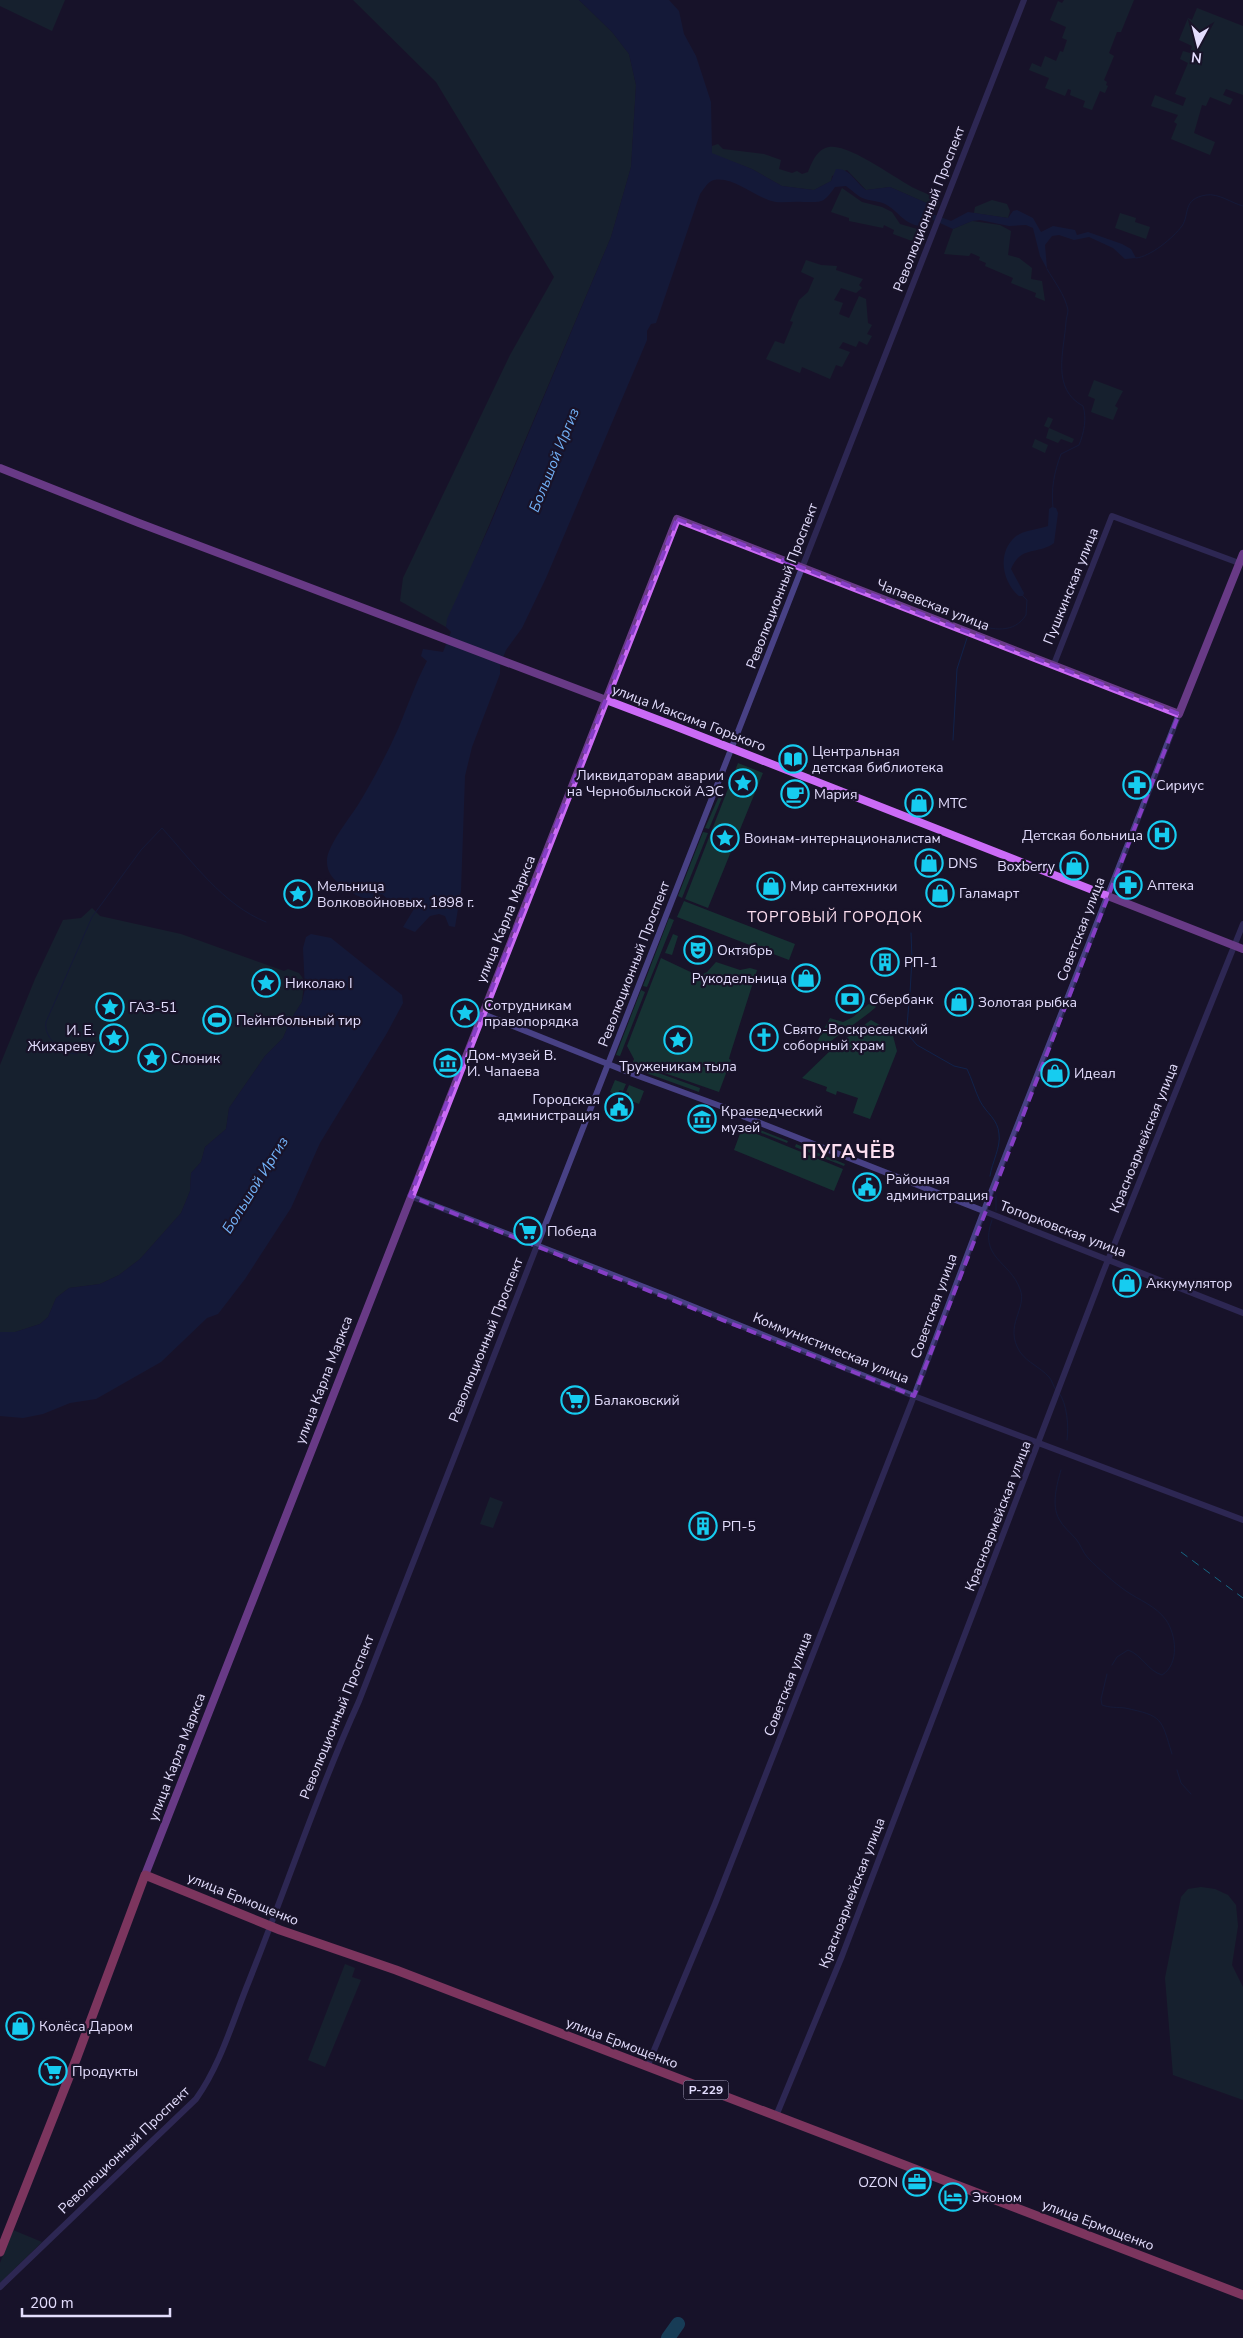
<svg xmlns="http://www.w3.org/2000/svg" width="1243" height="2338" viewBox="0 0 1243 2338" font-family="'Nunito Sans',sans-serif">
  <rect width="100%" height="100%" fill="#181329"/>
  <path fill="#163233" d="M0,0H65L52,31L0,6Z
    M353,0H579L612,32L629,54L636,85L631,167L611,237L446,627L400,601L403,578L510,355L554,277L436,82Z
    M1064,0H1134L1121,32H1117L1109,53L1114,56L1104,80L1107,82L1106,85L1108,86L1105,93L1100,91L1092,110L1083,107L1085,101L1070,95L1071,90L1068,89L1065,96L1045,88L1049,78L1029,70L1032,63L1041,67L1045,56L1056,61L1060,51L1063,52L1067,40L1062,38L1066,27L1050,20L1058,1L1062,3Z
    M1197,8L1243,26V95L1226,89L1223,95L1233,99L1230,105L1210,97L1206,106L1202,105L1194,133L1215,142L1210,155L1171,139L1177,124L1174,122L1178,115L1151,106L1155,95L1183,106L1186,98L1175,94L1188,63L1180,59L1183,51L1190,53L1192,46L1179,40L1188,18L1192,20Z
    M718,144L723,149L764,154L781,160L779,169L792,173L797,171L802,174L808,172C812,162 817,149 829,147C849,143 897,180 916,189C924,193 933,195 939,202L936,210L932,211L930,209L929,204L890,187L866,190L847,170L832,176L831,181L814,190L782,186L752,169L712,154V146Z
    M842,188L862,202L882,207L892,212L900,224L917,229L912,241L893,234L894,230L884,225L883,228L849,221V218L831,212Z
    M992,200L1007,204L1010,211L1008,218L974,213L975,207Z
    M1120,213L1136,218L1135,222L1150,227L1146,239L1115,228Z
    M972,221L1000,225L1011,231L1008,255L1019,258L1032,268L1031,279L1042,281L1045,301L1035,297L1036,293L1011,283L1013,278L985,266L986,263L979,260L980,257L971,253L969,256L944,254L953,229Z
    M806,260L821,265L837,266L836,270L863,279L859,285L862,288L856,293L841,288L834,300L843,303L839,314L849,318L859,296L866,299L868,323L872,325L867,334L872,336L867,345L859,341L856,347L843,342L839,348L850,352L842,367L836,365L830,379L802,367L800,373L766,359L775,341L784,344L793,322L790,321L799,300L808,292L814,278L801,272Z
    M1094,380L1123,391L1115,406L1118,408L1113,420L1091,412L1095,399L1088,396Z
    M1048,417L1053,419L1049,428L1074,439L1072,443L1061,439L1058,443L1046,438L1049,428L1044,426Z
    M1035,439L1048,445L1045,453L1032,447Z
    M738,763L763,773L708,908L685,899Z
    M720,794L723,795L709,829L705,828Z
    M703,832L708,833L682,898L678,896Z
    M684,901L795,944L789,960L677,917Z
    M92,908L100,916L181,934L284,971L288,969L299,973L304,980L302,1002L291,1019L283,1038L265,1056L229,1108L226,1129L205,1147L201,1162L191,1173L190,1191L181,1213L140,1259L119,1275L100,1284L69,1288L56,1298L48,1317L40,1324L15,1332H0V1065L35,979L63,920L81,918Z
    M669,918L674,920L647,987L643,986Z
    M673,934L678,936L672,955L665,953Z
    M661,958L699,976L707,972L716,962L740,970L750,968L757,970L730,1055L729,1059L731,1060L719,1092L633,1062L634,1059L627,1046Z
    M641,990L645,992L620,1056L616,1055Z
    M871,1002L876,1007C858,1023 837,1034 820,1051L813,1049L830,1018L843,1022L853,1017Z
    M871,1020L892,1032L897,1051L870,1119L853,1113L858,1098L837,1091L836,1095L826,1091L827,1087L802,1078L833,1048Z
    M639,1066L700,1088L699,1092L638,1070Z
    M615,1080L626,1084L623,1091L620,1090L616,1095L610,1092Z
    M629,1085L644,1091L639,1104L629,1100V1093L626,1092Z
    M745,1124L788,1141L787,1143L744,1126Z
    M742,1128L843,1169L834,1191L734,1150Z
    M796,1144L845,1164L844,1166L795,1147Z
    M490,1497L503,1502L493,1528L480,1524Z
    M1201,1887L1215,1889L1228,1895L1236,1905L1238,1926L1232,1965L1243,1987V2100L1173,2075L1165,1978L1181,1897L1188,1889Z
    M345,1964L355,1968L352,1977L361,1980L325,2067L308,2060Z
    M13,2230L42,2242L0,2283V2263Z"/>
  <path fill="#11224a" d="M579,0H669L679,11L684,34L696,56L711,102L712,153L752,169L782,186L814,190L831,181L836,169C850,168 855,182 866,190L890,187L929,204L930,213L951,221L968,212L1008,218L1013,211L1017,210L1033,218L1041,232L1053,226L1075,230L1077,235L1088,232L1122,244L1131,249L1136,258L1125,259L1113,248L1089,237L1074,240L1059,235L1052,236L1045,245L1047,269L1040,256L1033,228L1026,225L1009,226L980,220L972,221L953,229L929,218L925,225C907,229 899,211 885,204C879,201 872,201 865,199C858,197 852,190 846,186L835,187C823,204 822,202 803,202C794,201 785,203 776,202C756,199 735,176 714,180C708,181 704,189 700,194L656,323L651,324L647,331V340L546,578L522,628L506,650L500,665V674L472,747L465,776L461,890L455,927L449,926L445,916L439,914L430,916L415,932L403,927L414,909L412,903L390,901L382,894C368,901 361,899 348,890C337,882 327,876 327,861C327,846 349,819 358,805C373,780 387,754 399,727C408,705 416,682 427,661L421,656L423,649L443,652L451,632L446,627L447,619L490,525L611,237L631,167L636,85L629,54L612,32Z
    M1052,507L1056,508L1058,513L1054,543C1038,555 1021,545 1011,569L1024,593L1023,596H1019C1002,582 997,553 1015,537C1023,530 1037,530 1048,526L1049,509Z
    M311,934L331,938L402,995L403,1003L387,1033L320,1143L291,1208L245,1279L218,1314L207,1318L161,1362L96,1399L70,1403L43,1414L23,1418L0,1416V1332H15L40,1324L48,1317L56,1298L69,1288L100,1284L119,1275L140,1259L181,1213L190,1191L191,1173L201,1162L205,1147L226,1129L229,1108L265,1056L283,1038L291,1019L302,1002L305,989L303,948L306,937Z"/>
  <g fill="none" stroke-linecap="round" stroke-linejoin="round">
    <path stroke="#11224a" stroke-width="1" d="M1136,258C1150,257 1173,238 1182,226C1190,214 1182,199 1206,195C1219,193 1231,203 1243,206
      M1047,269C1054,281 1065,295 1068,310C1068,314 1066,318 1066,322C1064,351 1051,389 1083,406C1087,418 1084,433 1079,445L1061,454C1054,473 1051,488 1053,508
      M971,627L974,624C993,630 1014,634 1026,615L1027,600L1023,596
      M953,740L957,669L967,638
      M910,993L912,959L911,933
      M909,1002L907,1026L910,1037L917,1045L954,1066L967,1069C972,1079 975,1091 980,1101C986,1113 998,1119 999,1134C1001,1147 992,1162 990,1176
      M81,1052L83,1051
      M77,1054C62,1054 43,1037 46,1022L92,917L141,850L162,828C192,861 223,905 266,922
      M996,1211V1196
      M992,1220C978,1258 1010,1261 1020,1289C1028,1309 1003,1325 1020,1352C1028,1363 1040,1367 1049,1377C1052,1380 1053,1386 1056,1390
      M1059,1393C1067,1403 1069,1427 1067,1440
      M1061,1470C1057,1484 1051,1505 1059,1519C1063,1527 1070,1532 1076,1539C1081,1545 1083,1553 1088,1558C1099,1569 1113,1582 1126,1591C1139,1600 1156,1606 1166,1620C1176,1634 1180,1664 1162,1675C1148,1671 1142,1655 1128,1650L1117,1657L1112,1665
      M1107,1674L1101,1699L1102,1705C1110,1708 1117,1707 1125,1708C1163,1716 1161,1718 1172,1754
      M1177,1770L1181,1783L1191,1794"/>
    <path stroke="#17708c" stroke-width="14" d="M668,2338L678,2324"/>
    <path stroke="#484185" stroke-width="6" d="M1054,664L1112,516L1239,563
      M483,1014L633,1074L734,1111L745,1117L1243,1313
      M410,1196L662,1294L914,1396L1243,1520
      M647,2067L715,1904L914,1396L988,1200L1179,714
      M776,2116L842,1956L1104,1270L1243,924
      M0,2287L196,2099C221,2064 233,2020 249,1981C286,1888 318,1792 359,1701L1024,0"/>
    <path stroke="#cb6bf6" stroke-width="8" d="M0,468L139,523L672,725L1243,949
      M145,1875L677,519L1179,714L1243,554"/>
    <path stroke="#f5609e" stroke-width="9" d="M0,2252L77,2057L145,1875L280,1930L396,1970L1243,2295"/>
    <path stroke="#16ccf0" stroke-width="1" stroke-dasharray="8 6" stroke-linecap="butt" d="M1181,1552L1243,1598"/>
  </g>
  <path d="M0 0H1243V2338H0ZM677,519L1179,714L914,1396L410,1196Z" fill="#181329" fill-opacity=".55" fill-rule="evenodd"/>
  <path fill="none" stroke="#853ec5" stroke-width="4" stroke-dasharray="10 6" stroke-linejoin="round" d="M677,519L1179,714L914,1396L410,1196Z"/>
  <defs>
    <g id="library-ring" transform="scale(1.4375)"><circle r="9.5" fill="#181329" stroke="#16ccf0" stroke-width="1.5"/><path d="M-6-4Q-3-5.5-.7-3.5V5Q-3 3-6 4ZM6-4Q3-5.5 .7-3.5V5Q3 3 6 4Z" fill="#16ccf0"/></g>
    <g id="sight-ring" transform="scale(1.4375)"><circle r="9.5" fill="#181329" stroke="#16ccf0" stroke-width="1.5"/><path d="M0-6L1.8-2.2L6-1.7L2.9 1.2L3.7 5.4L0 3.3L-3.7 5.4L-2.9 1.2L-6-1.7L-1.8-2.2Z" fill="#16ccf0"/></g>
    <g id="pharmacy-ring" transform="scale(1.4375)"><circle r="9.5" fill="#181329" stroke="#16ccf0" stroke-width="1.5"/><path d="M-2-6h4v4h4v4h-4v4h-4v-4h-4v-4h4Z" fill="#16ccf0"/></g>
    <g id="cafe-ring" transform="scale(1.4375)"><circle r="9.5" fill="#181329" stroke="#16ccf0" stroke-width="1.5"/><path d="M-5.5-4.5H6V0H3Q3 3.5 0 3.5H-2.5Q-5.5 3.5-5.5 0ZM3-3.2v2h1.7v-2ZM-6 4.5H4V6H-6Z" fill="#16ccf0"/></g>
    <g id="shop-ring" transform="scale(1.4375)"><circle r="9.5" fill="#181329" stroke="#16ccf0" stroke-width="1.5"/><path d="M-5-2.5h2.3a2.7 3.5 0 0 1 5.4 0H5L5.5 6h-11ZM-1.5-2.5h3a1.5 2.3 0 0 0-3 0Z" fill="#16ccf0"/></g>
    <g id="hospital-ring" transform="scale(1.4375)"><circle r="9.5" fill="#181329" stroke="#16ccf0" stroke-width="1.5"/><path d="M-5-5h3v3.5h4V-5h3V5h-3V1.5h-4V5h-3Z" fill="#16ccf0"/></g>
    <g id="theatre-ring" transform="scale(1.4375)"><circle r="9.5" fill="#181329" stroke="#16ccf0" stroke-width="1.5"/><path d="M-5-5.5Q0-4 5-5.5V0Q5 5 0 6Q-5 5-5 0ZM-3.3-2.5H-1v1.5H-3.3ZM1-2.5H3.3v1.5H1ZM-2.8 1Q0 5.5 2.8 1Z" fill="#16ccf0"/></g>
    <g id="building-ring" transform="scale(1.4375)"><circle r="9.5" fill="#181329" stroke="#16ccf0" stroke-width="1.5"/><path d="M-4-6H4V6H1V3H-1V6H-4ZM-2.5-4.3h1.7v1.8h-1.7ZM.8-4.3h1.7v1.8H.8ZM-2.5-1h1.7V.8h-1.7ZM.8-1h1.7V.8H.8Z" fill="#16ccf0"/></g>
    <g id="bank-ring" transform="scale(1.4375)"><circle r="9.5" fill="#181329" stroke="#16ccf0" stroke-width="1.5"/><path d="M-6-4H6V4H-6ZM0-2.3a2.3 2.3 0 1 0 0 4.6a2.3 2.3 0 1 0 0-4.6Z" fill="#16ccf0"/></g>
    <g id="stadium-ring" transform="scale(1.4375)"><circle r="9.5" fill="#181329" stroke="#16ccf0" stroke-width="1.5"/><path d="M0-5a6.5 5 0 1 0 0 10a6.5 5 0 1 0 0-10ZM-3.5-1.8h7v3.6h-7Z" fill="#16ccf0"/></g>
    <g id="church-ring" transform="scale(1.4375)"><circle r="9.5" fill="#181329" stroke="#16ccf0" stroke-width="1.5"/><path d="M-1.2-6h2.4v3.5h3.3v2.4h-3.3V6h-2.4V-.1h-3.3v-2.4h3.3Z" fill="#16ccf0"/></g>
    <g id="museum-ring" transform="scale(1.4375)"><circle r="9.5" fill="#181329" stroke="#16ccf0" stroke-width="1.5"/><path d="M0-6L6-3V-2H-6V-3ZM-5-1h2V3h-2ZM-1-1h2V3h-2ZM3-1h2V3H3ZM-6 4H6V6H-6Z" fill="#16ccf0"/></g>
    <g id="civic-ring" transform="scale(1.4375)"><circle r="9.5" fill="#181329" stroke="#16ccf0" stroke-width="1.5"/><path d="M-.6-6.5H3V-4.5H.6V-3L4-1V1h2V6H-6V1h2V-1L-.6-3ZM-1.2 2.5V6h2.4V2.5Z" fill="#16ccf0"/></g>
    <g id="supermarket-ring" transform="scale(1.4375)"><circle r="9.5" fill="#181329" stroke="#16ccf0" stroke-width="1.5"/><path d="M-6-5.5h2.5l.6 2H6L4.5 2H-2.5L-4.4-4H-6ZM-1.5 3.2a1.3 1.3 0 1 0 .1 0ZM3 3.2a1.3 1.3 0 1 0 .1 0Z" fill="#16ccf0"/></g>
    <g id="office-ring" transform="scale(1.4375)"><circle r="9.5" fill="#181329" stroke="#16ccf0" stroke-width="1.5"/><path d="M-6-3h4V-5.5h4V-3h4V5H-6ZM-1-4.5V-3h2v-1.5ZM-6 0V1H6V0Z" fill="#16ccf0"/></g>
    <g id="hotel-ring" transform="scale(1.4375)"><circle r="9.5" fill="#181329" stroke="#16ccf0" stroke-width="1.5"/><path d="M-6-4.5h1.5V1H6V5H4.5V3h-9V5H-6ZM-4 0a1.8 1.8 0 1 1 3.6 0ZM.5 0V-2.5h3Q6-2.5 6 0Z" fill="#16ccf0"/></g>
  </defs>
  <g fill-rule="evenodd">
    <use href="#library-ring" x="793" y="759"/>
    <use href="#sight-ring" x="743" y="783"/>
    <use href="#pharmacy-ring" x="1137" y="785"/>
    <use href="#cafe-ring" x="795" y="794"/>
    <use href="#shop-ring" x="919" y="803"/>
    <use href="#hospital-ring" x="1162" y="835"/>
    <use href="#sight-ring" x="725" y="838"/>
    <use href="#shop-ring" x="929" y="863"/>
    <use href="#shop-ring" x="1074" y="866"/>
    <use href="#pharmacy-ring" x="1128" y="885"/>
    <use href="#shop-ring" x="771" y="886"/>
    <use href="#shop-ring" x="940" y="893"/>
    <use href="#sight-ring" x="298" y="894"/>
    <use href="#theatre-ring" x="698" y="950"/>
    <use href="#building-ring" x="885" y="962"/>
    <use href="#shop-ring" x="806" y="978"/>
    <use href="#sight-ring" x="266" y="983"/>
    <use href="#bank-ring" x="850" y="999"/>
    <use href="#shop-ring" x="959" y="1002"/>
    <use href="#sight-ring" x="110" y="1007"/>
    <use href="#sight-ring" x="465" y="1013"/>
    <use href="#stadium-ring" x="217" y="1020"/>
    <use href="#church-ring" x="764" y="1037"/>
    <use href="#sight-ring" x="114" y="1038"/>
    <use href="#sight-ring" x="678" y="1040"/>
    <use href="#sight-ring" x="152" y="1058"/>
    <use href="#museum-ring" x="448" y="1063"/>
    <use href="#shop-ring" x="1055" y="1073"/>
    <use href="#civic-ring" x="619" y="1107"/>
    <use href="#museum-ring" x="702" y="1119"/>
    <use href="#civic-ring" x="867" y="1187"/>
    <use href="#supermarket-ring" x="528" y="1231"/>
    <use href="#shop-ring" x="1127" y="1283"/>
    <use href="#supermarket-ring" x="575" y="1400"/>
    <use href="#building-ring" x="703" y="1526"/>
    <use href="#shop-ring" x="20" y="2026"/>
    <use href="#supermarket-ring" x="53" y="2071"/>
    <use href="#office-ring" x="917" y="2182"/>
    <use href="#hotel-ring" x="953" y="2197"/>
  </g>
  <g text-anchor="middle" dominant-baseline="central" stroke-width="4.5" stroke-linejoin="round" paint-order="stroke">
    <rect fill="#181329" stroke="#a6a0bd" stroke-width="1" x="683.5" y="2080.5" width="45" height="19" rx="4"/>
    <g font-size="12" font-weight="bold" fill="#e3ddfd">
      <text x="706" y="2090">Р-229</text>
    </g>
    <g font-size="14" fill="#e3ddfd" stroke="#181329">
      <text transform="translate(929 209) rotate(-69)">Революционный Проспект</text>
      <text transform="translate(782 586) rotate(-69)">Революционный Проспект</text>
      <text transform="translate(1071 586) rotate(-68)">Пушкинская улица</text>
      <text transform="translate(933 605) rotate(21)">Чапаевская улица</text>
      <text transform="translate(689 718) rotate(21)">улица Максима Горького</text>
      <text transform="translate(506 919) rotate(-68)">улица Карла Маркса</text>
      <text transform="translate(1081 929) rotate(-69)">Советская улица</text>
      <text transform="translate(634 964) rotate(-69)">Революционный Проспект</text>
      <text transform="translate(1144 1138) rotate(-68)">Красноармейская улица</text>
      <text transform="translate(1063 1229) rotate(21)">Топорковская улица</text>
      <text transform="translate(934 1306) rotate(-70)">Советская улица</text>
      <text transform="translate(486 1340) rotate(-68)">Революционный Проспект</text>
      <text transform="translate(831 1348) rotate(22)">Коммунистическая улица</text>
      <text transform="translate(324 1380) rotate(-69)">улица Карла Маркса</text>
      <text transform="translate(998 1516) rotate(-69)">Красноармейская улица</text>
      <text transform="translate(788 1684) rotate(-69)">Советская улица</text>
      <text transform="translate(337 1717) rotate(-68)">Революционный Проспект</text>
      <text transform="translate(177 1757) rotate(-69)">улица Карла Маркса</text>
      <text transform="translate(852 1893) rotate(-69)">Красноармейская улица</text>
      <text transform="translate(243 1899) rotate(22)">улица Ермощенко</text>
      <text transform="translate(622 2043) rotate(21)">улица Ермощенко</text>
      <text transform="translate(124 2150) rotate(-44)">Революционный Проспект</text>
      <text transform="translate(1098 2225) rotate(21)">улица Ермощенко</text>
    </g>
    <g font-size="14" fill="#e3ddfd" stroke="#181329" text-anchor="start">
      <text x="812" y="751">Центральная<tspan x="812" dy="16">детская библиотека</tspan></text>
      <text x="724" y="775" text-anchor="end">Ликвидаторам аварии<tspan x="724" dy="16">на Чернобыльской АЭС</tspan></text>
      <text x="1156" y="785">Сириус</text>
      <text x="814" y="794">Мария</text>
      <text x="938" y="803">МТС</text>
      <text x="1143" y="835" text-anchor="end">Детская больница</text>
      <text x="744" y="838">Воинам-интернационалистам</text>
      <text x="948" y="863">DNS</text>
      <text x="1055" y="866" text-anchor="end">Boxberry</text>
      <text x="1147" y="885">Аптека</text>
      <text x="317" y="886">Мельница<tspan x="317" dy="16">Волковойновых, 1898 г.</tspan></text>
      <text x="790" y="886">Мир сантехники</text>
      <text x="959" y="893">Галамарт</text>
      <text x="717" y="950">Октябрь</text>
      <text x="904" y="962">РП-1</text>
      <text x="787" y="978" text-anchor="end">Рукодельница</text>
      <text x="285" y="983">Николаю I</text>
      <text x="869" y="999">Сбербанк</text>
      <text x="978" y="1002">Золотая рыбка</text>
      <text x="484" y="1005">Сотрудникам<tspan x="484" dy="16">правопорядка</tspan></text>
      <text x="129" y="1007">ГАЗ-51</text>
      <text x="236" y="1020">Пейнтбольный тир</text>
      <text x="783" y="1029">Свято-Воскресенский<tspan x="783" dy="16">соборный храм</tspan></text>
      <text x="95" y="1030" text-anchor="end">И. Е.<tspan x="95" dy="16">Жихареву</tspan></text>
      <text x="467" y="1055">Дом-музей В.<tspan x="467" dy="16">И. Чапаева</tspan></text>
      <text x="171" y="1058">Слоник</text>
      <text x="678" y="1066" text-anchor="middle">Труженикам тыла</text>
      <text x="1074" y="1073">Идеал</text>
      <text x="600" y="1099" text-anchor="end">Городская<tspan x="600" dy="16">администрация</tspan></text>
      <text x="721" y="1111">Краеведческий<tspan x="721" dy="16">музей</tspan></text>
      <text x="886" y="1179">Районная<tspan x="886" dy="16">администрация</tspan></text>
      <text x="547" y="1231">Победа</text>
      <text x="1146" y="1283">Аккумулятор</text>
      <text x="594" y="1400">Балаковский</text>
      <text x="722" y="1526">РП-5</text>
      <text x="39" y="2026">Колёса Даром</text>
      <text x="72" y="2071">Продукты</text>
      <text x="898" y="2182" text-anchor="end">OZON</text>
      <text x="972" y="2197">Эконом</text>
    </g>
    <g font-size="15" font-style="italic" fill="#72b0f6" stroke="#181329">
      <text transform="translate(554 460) rotate(-68)">Большой Иргиз</text>
      <text transform="translate(255 1185) rotate(-58)">Большой Иргиз</text>
    </g>
    <g font-size="15" letter-spacing="1" fill="#fddff0" stroke="#181329">
      <text x="835" y="917">ТОРГОВЫЙ ГОРОДОК</text>
    </g>
    <g font-size="19" font-weight="bold" letter-spacing="1" fill="#fddff0" stroke="#181329">
      <text x="849" y="1152">ПУГАЧЁВ</text>
    </g>
  </g>
  <g transform="translate(1198 45) rotate(187)" stroke="#181329" stroke-width="4" paint-order="stroke">
  <path d="M0-4L9 19L0 12L-9 19Z" fill="#e3ddfd"/>
  <text y="-8" font-size="14" font-weight="bold" text-anchor="middle" fill="#e3ddfd">N</text>
  </g>
  <path d="M22 2308v8h148v-8" fill="none" stroke="#e3ddfd" stroke-width="2.5"/>
  <text x="30" y="2308" font-size="15" fill="#e3ddfd" stroke="#181329" stroke-width="4" paint-order="stroke">200 m</text>
</svg>
